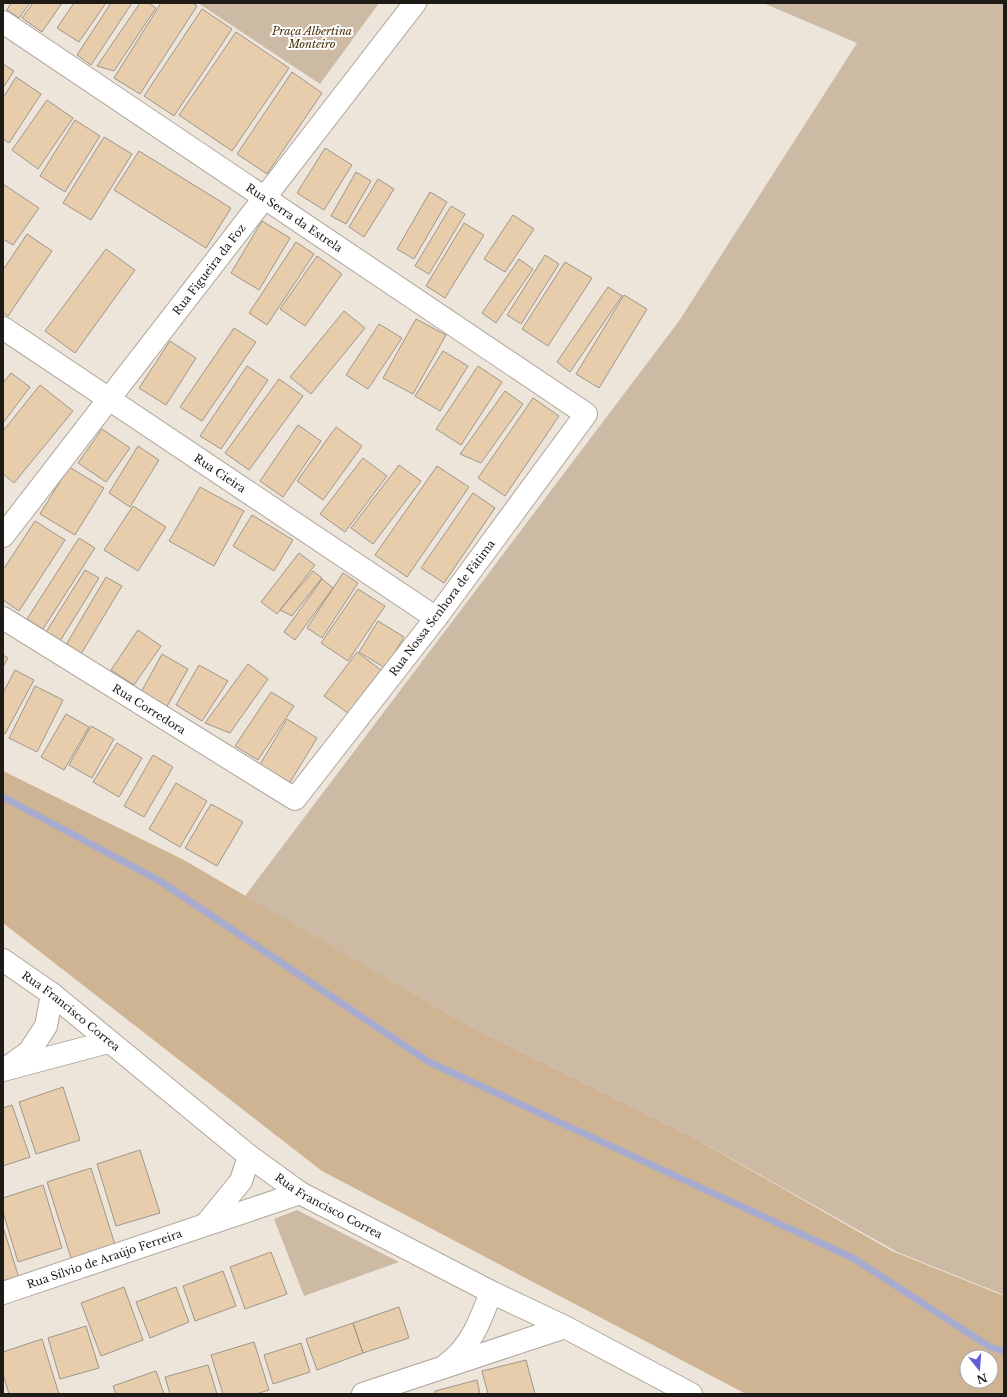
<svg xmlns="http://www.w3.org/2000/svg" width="1007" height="1397" viewBox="0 0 1007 1397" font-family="'Libre Baskerville',serif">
  <rect width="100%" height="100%" fill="#eee5da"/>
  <path fill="#ccbaa5" d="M198,3H379L320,84Z
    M763,3H1004V1295L897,1252L691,1136L471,1027L245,896L679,321L857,43Z
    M297,1210L399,1262L304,1296L274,1219Z"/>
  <path fill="#ceb493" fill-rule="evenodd" d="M3,771L182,859L471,1027L691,1136L892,1251L1004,1296V1394H746L322,1171L3,923ZM967,1357H991V1381H967Z"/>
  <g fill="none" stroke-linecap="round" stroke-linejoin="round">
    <path stroke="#a7abd0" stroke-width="7" d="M3,797L160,881L429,1062L853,1258L990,1347L1004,1351"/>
  </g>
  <path fill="#e8cdac" stroke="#9e968b" d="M11,3H30L19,18L7,10Z
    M33,3H62L42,32L22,18Z
    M74,3H106L79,42L57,28Z
    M111,3H132L91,65L77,55Z
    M140,3H148L156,8L114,71L97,66Z
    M161,3H192L197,6L140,94L114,78Z
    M202,9L232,29L174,116L144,96Z
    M236,32L289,68L232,151L179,115Z
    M3,64L14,71L3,88Z
    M292,72L322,93L267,174L237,154Z
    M16,77L41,94L9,143L3,139V98Z
    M47,100L73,118L38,169L12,150Z
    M75,120L100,136L65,192L40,176Z
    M104,137L132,154L91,220L63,203Z
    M325,148L352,165L324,210L297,193Z
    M139,151L231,208L206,248L114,190Z
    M356,172L371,181L346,224L331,216Z
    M378,179L394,189L364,237L349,227Z
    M3,184L39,208L13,245L3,239Z
    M430,192L447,202L414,259L397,249Z
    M451,206L465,214L429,274L415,266Z
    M513,215L534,229L505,272L484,259Z
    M262,221L290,238L259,290L231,273Z
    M464,223L484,235L445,298L426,286Z
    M27,234L52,251L8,316L3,313V270Z
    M296,242L314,254L267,325L249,313Z
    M106,249L135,270L75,353L45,331Z
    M545,255L559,264L521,324L507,315Z
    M317,256L342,274L305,326L280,309Z
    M519,259L533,269L496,323L482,313Z
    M565,262L592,278L548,346L522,329Z
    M608,287L622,296L570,372L557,362Z
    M624,295L647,309L599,388L576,374Z
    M344,311L365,328L311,394L290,377Z
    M416,319L446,335L413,394L383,378Z
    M379,324L402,338L368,389L346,375Z
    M234,328L256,342L202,421L180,407Z
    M170,341L196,358L166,405L139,388Z
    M443,351L468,366L440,411L415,396Z
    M247,366L268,380L221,449L200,436Z
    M478,366L502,382L461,445L436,429Z
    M11,373L30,387L3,423V383Z
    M279,379L303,396L249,470L225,453Z
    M40,385L73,411L14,483L3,474V431Z
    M505,391L523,404L481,463L460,454Z
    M533,398L559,416L505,496L478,478Z
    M298,425L321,441L283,497L260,481Z
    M336,427L362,446L323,500L297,481Z
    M102,429L130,448L106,482L78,463Z
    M138,446L159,460L130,507L109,493Z
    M363,458L387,476L345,532L320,514Z
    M399,465L421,481L373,544L351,528Z
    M437,466L469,487L407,577L375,555Z
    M69,467L104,488L75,535L40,514Z
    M200,487L244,511L214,566L169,541Z
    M473,493L495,508L444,583L421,568Z
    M133,506L166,527L138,571L104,550Z
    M252,515L293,540L274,571L233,546Z
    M35,521L65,540L19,611L3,600V570Z
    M79,538L95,548L43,629L27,619Z
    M299,553L315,565L277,614L261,602Z
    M85,570L99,578L57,646L43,637Z
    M313,571L322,578L292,616L280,610Z
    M343,573L358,583L322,638L307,628Z
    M106,577L122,586L81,654L66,645Z
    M322,579L333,588L295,640L284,632Z
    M358,589L385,606L348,661L321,643Z
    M378,621L404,637L385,668L359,652Z
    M138,630L161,646L134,685L111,670Z
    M357,652L381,670L348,713L324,696Z
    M162,654L188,669L165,710L139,696Z
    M3,655L8,658L3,667Z
    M248,664L268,679L230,733L205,723Z
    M199,665L228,681L202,721L176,705Z
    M15,670L34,680L5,734L3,733V693Z
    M35,686L63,700L37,752L9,738Z
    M271,692L294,706L258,760L235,746Z
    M66,714L89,727L64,770L41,757Z
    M287,719L317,738L289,784L259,766Z
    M91,726L114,739L92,778L69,765Z
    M117,743L142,758L119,797L93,782Z
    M153,755L173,767L144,817L124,806Z
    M176,783L207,801L180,847L149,829Z
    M211,804L243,822L217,866L185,848Z
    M63,1087L80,1140L36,1154L19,1102Z
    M12,1105L30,1157L3,1166V1108Z
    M140,1150L160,1213L116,1226L97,1164Z
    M91,1168L116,1248L72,1261L47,1182Z
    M43,1185L62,1248L18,1262L3,1212V1198Z
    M3,1227L19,1278L3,1284Z
    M271,1252L287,1294L245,1309L230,1267Z
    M223,1271L236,1306L195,1321L183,1286Z
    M124,1287L143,1340L101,1356L81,1303Z
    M176,1287L189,1322L150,1338L136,1302Z
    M399,1307L409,1338L363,1353L353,1323Z
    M353,1323L363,1353L317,1370L306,1339Z
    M86,1326L99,1368L60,1379L48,1338Z
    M42,1339L59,1394H9L3,1374V1352Z
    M254,1342L269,1390L256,1394H223L211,1355Z
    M301,1343L310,1372L273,1384L264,1355Z
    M526,1360L535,1394H488L482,1371Z
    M208,1365L217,1394H170L165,1377Z
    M156,1371L164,1394H116L113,1386Z
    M477,1380L480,1394H435V1391Z"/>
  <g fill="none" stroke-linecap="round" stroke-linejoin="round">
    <g stroke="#aea59b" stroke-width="24">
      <g id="minor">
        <path id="s1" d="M3,22L586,414L436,618L295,799L3,618"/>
        <path id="s2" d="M3,328L436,618"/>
        <path id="s3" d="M3,536L415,3"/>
        <path id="s4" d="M3,960L52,994L249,1156L300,1193L491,1292L565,1327L691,1394"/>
        <path d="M11,1065L29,1052L46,1026L52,994"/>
        <path d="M3,1070L108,1042"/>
        <path d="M206,1224L241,1181L249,1156"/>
        <path id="s5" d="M3,1293L300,1193"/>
        <path d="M447,1364C471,1347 481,1319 491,1292"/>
        <path d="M363,1394L565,1327"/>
      </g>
    </g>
    <use href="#minor" stroke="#fff" stroke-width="22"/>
  </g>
  <g text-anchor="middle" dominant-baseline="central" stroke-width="4" stroke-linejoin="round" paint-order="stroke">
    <g font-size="11" font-style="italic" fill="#462b00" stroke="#fff">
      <text x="312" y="31">Praça Albertina<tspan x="312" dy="13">Monteiro</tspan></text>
    </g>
    <g font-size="11" fill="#1e1b17" stroke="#fff">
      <text stroke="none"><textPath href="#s1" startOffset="351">Rua Serra da Estrela</textPath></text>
      <text stroke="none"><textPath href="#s3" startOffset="337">Rua Figueira da Foz</textPath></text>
      <text stroke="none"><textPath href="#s2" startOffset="261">Rua Cieira</textPath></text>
      <text transform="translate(442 608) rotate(-53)">Rua Nossa Senhora de Fátima</text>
      <text transform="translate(149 709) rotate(32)">Rua Corredora</text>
      <text stroke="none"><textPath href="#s4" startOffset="85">Rua Francisco Correa</textPath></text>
      <text stroke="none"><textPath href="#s4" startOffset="409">Rua Francisco Correa</textPath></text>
      <text stroke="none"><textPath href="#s5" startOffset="107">Rua Sílvio de Araújo Ferreira</textPath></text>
    </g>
  </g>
  <rect width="1007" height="1397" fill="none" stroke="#1e1b17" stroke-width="8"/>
  <g transform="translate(979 1369) rotate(163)"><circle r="19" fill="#ffffff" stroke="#a5a4a2"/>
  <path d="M0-3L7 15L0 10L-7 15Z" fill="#615dd6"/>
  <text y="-6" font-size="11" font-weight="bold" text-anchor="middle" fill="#1e1b17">N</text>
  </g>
</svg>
